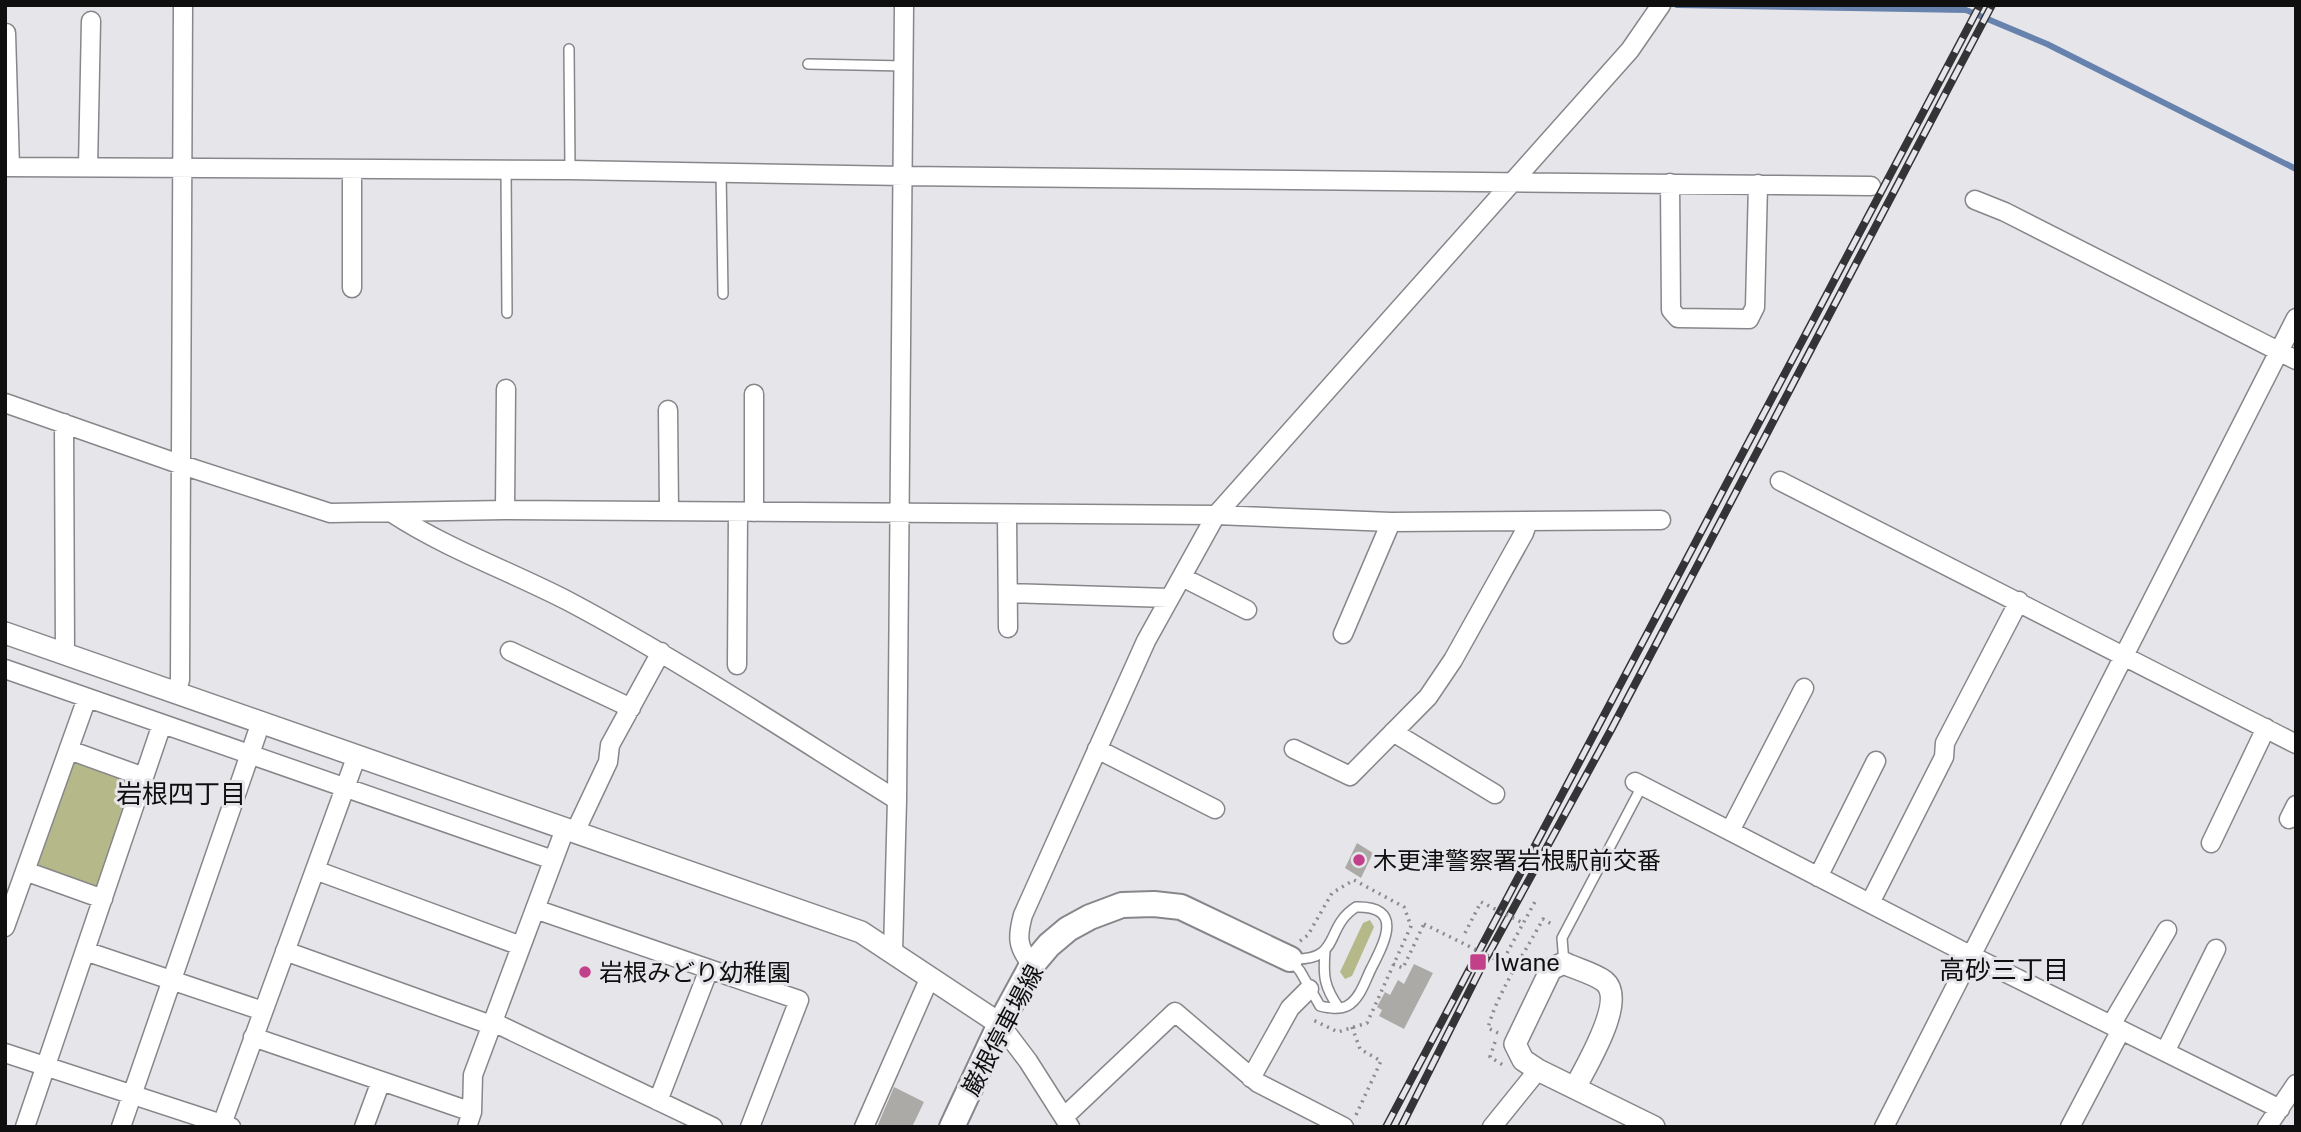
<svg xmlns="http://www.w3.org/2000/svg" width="2301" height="1132" viewBox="0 0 2301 1132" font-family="'Public Sans','Noto Sans JP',sans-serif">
  <rect width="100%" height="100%" fill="#e6e6ea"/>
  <path fill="#b5b989" d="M70,753L141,779L101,895L28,870Z
    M1370,920L1374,927L1352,976L1345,979L1340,972L1363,923Z"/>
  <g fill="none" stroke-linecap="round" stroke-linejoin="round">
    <path stroke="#6882ae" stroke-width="6" d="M1677,5L1966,10L2047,44L2296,169"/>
  </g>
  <path fill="#acaaa7" d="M1357,843L1373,853L1361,878L1345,868Z
    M1414,964L1433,973L1404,1029L1379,1016L1382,1010L1377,1007L1385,992L1390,995L1398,980L1404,984Z
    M894,1087L924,1102L912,1127H877Z"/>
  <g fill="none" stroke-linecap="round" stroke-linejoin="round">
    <g stroke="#87878b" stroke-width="12">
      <path id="service" d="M569,49L570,170
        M808,64L904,66
        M506,169L507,313
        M721,172L723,294
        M1356,907C1405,906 1384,943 1371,969C1365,981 1360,999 1347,1006C1339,1010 1329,1008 1320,1006L1300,971L1290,959C1343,962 1323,928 1356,907Z
        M1325,951C1323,976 1324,987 1339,1008
        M1564,963L1562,938L1642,786"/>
    </g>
    <g stroke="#87878b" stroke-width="21">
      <path id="minor" d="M6,33L10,167
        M5,167L570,170L904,176L1871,186
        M88,167L91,21
        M352,169V288
        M1670,183L1671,310L1678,318L1749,319L1755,307L1758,184
        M1975,200L2005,212L2296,360
        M754,394V512
        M5,403L182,465L330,513L505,510L1216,515L1391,522L1661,520
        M668,410L669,511
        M64,423L65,654
        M1780,481L2296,744
        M505,510L506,389
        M392,513C447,549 510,571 568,601C681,661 788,732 897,800
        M1007,514L1008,628
        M1182,577L1247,610
        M1009,593L1169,598
        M1343,634L1391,522
        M510,651L631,708
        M737,665L738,512
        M5,669L553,860
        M175,693L180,680L183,5
        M1393,732L1495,794
        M1097,749L1215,809
        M1294,749L1350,776L1428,697L1453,660L1524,533L1528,521
        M69,750L144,777
        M1635,782L1970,955L2280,1109
        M2289,819L2296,805
        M1730,831L1804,688
        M575,832L608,762L610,745L661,652
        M2211,843L2266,728
        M315,870L521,946
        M25,871L103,899
        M1818,877L1876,761
        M1870,903L1944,757L1945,743L2019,601
        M535,909L799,1000L750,1127
        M5,927L87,698
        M85,951L263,1011
        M285,951L491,1025
        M893,952L897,800L904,5
        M1032,965C1017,947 1017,937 1023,915L1146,641L1216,515L1630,50L1661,5
        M493,1022L713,1127
        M1000,1024L1028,1061L1070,1127
        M2111,1025L2167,930
        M253,1037L472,1112
        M2165,1052L2216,949
        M5,1053L231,1127
        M1251,1078L1290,1008L1309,989
        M658,1101L709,969
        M1064,1117L1175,1012L1258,1083L1344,1127
        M25,1127L162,724
        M121,1127L261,722
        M221,1127L357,755
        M364,1127L381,1081
        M467,1127L472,1112L473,1075L565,829
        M864,1127L930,977
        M1492,1127L1538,1070
        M1884,1127L2296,318
        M2070,1127L2121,1030
        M2267,1127L2296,1084"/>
    </g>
    <g stroke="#87878b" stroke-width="24">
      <path id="tertiary" d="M5,633L861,932L1000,1024
        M1575,1088C1585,1067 1628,1000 1604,981C1593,973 1576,969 1564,963L1551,969L1515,1044L1523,1060L1538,1070L1654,1127"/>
    </g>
    <g stroke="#87878b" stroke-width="28">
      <path id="secondary" d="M952,1127L1000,1024L1032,965L1049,945L1068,929L1090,917L1122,905L1154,904L1181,907L1290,959"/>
    </g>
    <path stroke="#8b8b8d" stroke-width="3.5" stroke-dasharray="2 5" stroke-linecap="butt" d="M1465,933L1481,902
      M1300,941L1308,935L1332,893L1354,880L1404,907L1411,926L1367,1023L1338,1032L1313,1020
      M1507,953L1537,898
      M1393,964L1403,968L1424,924
      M1352,1027L1360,1049L1381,1061L1356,1115
      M1498,1033L1488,1028C1497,993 1526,951 1543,919L1553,925
      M1495,1042L1490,1057L1503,1065"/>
    <use href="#service" stroke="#fff" stroke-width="9"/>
    <use href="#minor" stroke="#fff" stroke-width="18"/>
    <use href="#tertiary" stroke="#fff" stroke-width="21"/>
    <use href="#secondary" stroke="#fff" stroke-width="24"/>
    <g stroke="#343436" stroke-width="8">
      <path id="rail" d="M1386,1127L1980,5
        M1401,1127L1483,964L1612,728L1992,5"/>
    </g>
    <use href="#rail" stroke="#e6e6ea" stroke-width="5" stroke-dasharray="16" stroke-linecap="butt"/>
    <path stroke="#8b8b8d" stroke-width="3.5" stroke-dasharray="2 5" stroke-linecap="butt" d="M1481,902L1523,923
      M1424,924L1515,969"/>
  </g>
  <g fill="#c24089" stroke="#e6e6ea" stroke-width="2.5">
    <circle cx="1359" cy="860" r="7"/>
    <rect x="1469" y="953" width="18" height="18" rx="3.5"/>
    <circle cx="585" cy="972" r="7"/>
  </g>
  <g text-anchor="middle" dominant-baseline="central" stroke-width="6" stroke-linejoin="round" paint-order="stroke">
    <g font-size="24" fill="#0f0f10" stroke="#e6e6ea" text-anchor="start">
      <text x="1373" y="860">木更津警察署岩根駅前交番</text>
      <text x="1494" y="962">Iwane</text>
      <text x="599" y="972">岩根みどり幼稚園</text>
    </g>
    <g font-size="24" fill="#0f0f10" stroke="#e6e6ea">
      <text transform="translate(1002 1030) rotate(-62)">巌根停車場線</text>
    </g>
    <g font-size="26" fill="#0f0f10" stroke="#e6e6ea">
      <text x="181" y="793">岩根四丁目</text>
      <text x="2004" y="969">高砂三丁目</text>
    </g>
  </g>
  <rect width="2301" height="1132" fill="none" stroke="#0f0f10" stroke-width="14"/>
</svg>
